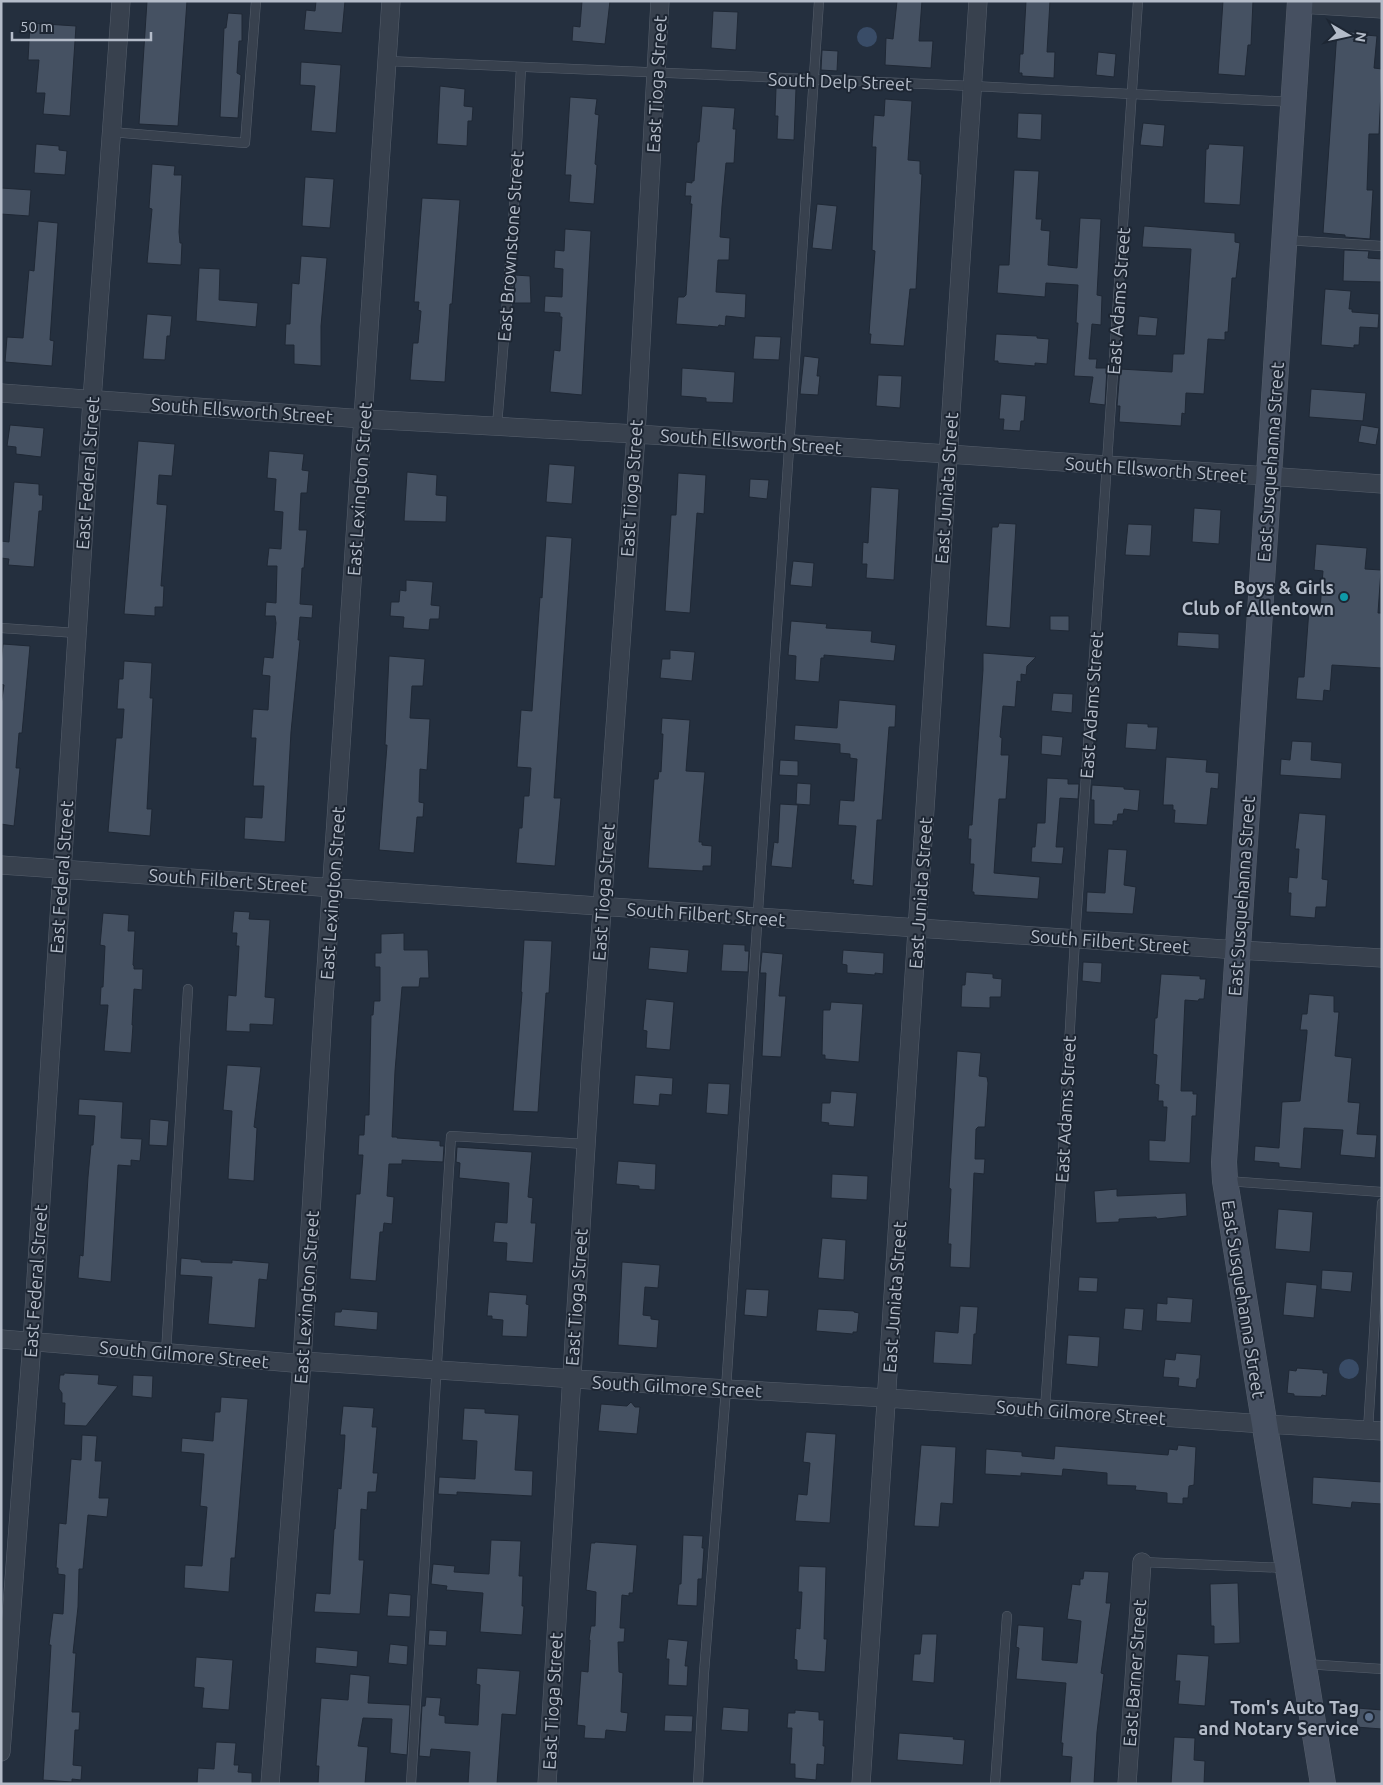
<svg xmlns="http://www.w3.org/2000/svg" width="1383" height="1785" viewBox="0 0 1383 1785" font-family="Ubuntu,sans-serif">
  <rect width="100%" height="100%" fill="#242f3e"/>
  <path fill="#394c67" d="M857 37a10 10 0 1 1 20 0a10 10 0 1 1-20 0Z
    M1339 1369a10 10 0 1 1 20 0a10 10 0 1 1-20 0Z"/>
  <path fill="#455162" stroke="#1f2835" d="M147,1H187L178,126L139,124Z
    M316,1H345L342,33L304,30L306,10L315,11Z
    M582,1H610L605,44L572,41L573,26L580,27Z
    M897,1H922L919,41H933L931,68L885,65L886,38L893,39Z
    M1026,1H1050L1047,52H1055L1054,78L1022,76V73H1019L1020,54H1023Z
    M1223,1H1253L1251,45H1248L1245,76L1218,74Z
    M713,11L738,12L736,50L711,48Z
    M228,13L242,14V41H239L237,73L241,75L238,118L220,117L224,28H226Z
    M30,23L76,26L70,116L43,114L45,93H36L39,60H28Z
    M1337,31L1365,33V35L1377,36L1374,68L1382,69L1379,134H1369L1367,190H1373L1370,239L1345,237V235L1323,233Z
    M822,50L838,51L837,71L821,70Z
    M1098,52L1116,54L1114,77L1096,75Z
    M301,62L341,65L336,133L311,131L315,86L300,85Z
    M440,86L465,89L464,106L473,107L472,121H468L467,146L437,144Z
    M776,88L796,89L794,140L777,139L778,116H775Z
    M570,97L597,99L595,114L599,115L595,164L597,165L594,204L569,202L571,175H565Z
    M885,99L912,101L908,160L920,161V174H922L916,289H910L904,346L870,344L871,334H869L875,251L872,250L876,147H872L874,115L884,116Z
    M702,106L735,108L733,129H736L734,163H726L722,206L720,237L730,238L729,260H718L716,292L746,294L745,318L726,316L725,326L719,325L718,327L676,324L678,297H684L686,295L692,204H690L691,196H685L686,182L692,183V181H694L697,142H699Z
    M1018,113L1042,114L1041,140L1017,138Z
    M1143,123L1165,125L1163,147L1140,145Z
    M36,144L59,146V150L67,151L65,175L34,173Z
    M1209,144L1244,146L1240,205L1204,203L1206,149H1208Z
    M152,164L175,166L174,175H182L179,232L180,243H182L181,265L147,263L152,209L149,208Z
    M1014,170L1039,171L1036,219H1042L1041,230L1050,231L1048,265L1077,268L1080,218L1101,219L1097,295L1102,296L1101,325L1092,324L1089,359H1097L1096,368H1107L1105,405L1089,403L1093,377L1074,376L1078,323H1076L1078,285L1046,283L1045,297L997,293L999,265H1009Z
    M305,177L334,179L330,228L302,226Z
    M1,188L31,190L29,216L1,214Z
    M422,198L460,200L452,304H450L445,382L410,380L413,343H418L421,311L418,310L419,302H414Z
    M817,204L837,206L832,250L812,248Z
    M38,221L58,223L50,340L54,341L52,366L5,362L7,337L23,338L29,270L34,271Z
    M1144,226L1235,233V242L1240,243L1236,278H1232L1228,332H1225V340L1208,339L1204,394L1186,393L1185,414L1182,413L1181,426L1119,422L1120,406H1117L1120,369L1172,372L1173,354H1184L1191,249L1142,247Z
    M565,229L591,231L582,395L550,392L554,350L560,351L562,317H560V313L544,312L545,296L562,297L563,269L554,268L555,250L564,251Z
    M1344,250L1369,251L1368,258L1382,259V282L1343,281Z
    M301,256L327,258L321,326V366L294,364V345H285L286,324H290L292,283L299,284Z
    M199,268L220,269L219,300L258,303L256,327L196,321Z
    M515,275L530,276L531,303H514Z
    M1325,289L1351,291L1349,309H1352V312L1379,314L1378,328L1360,327L1359,345H1354V348L1321,345Z
    M147,314L172,316L170,336H167L165,360L143,359Z
    M1139,316L1158,318L1156,336L1137,335Z
    M996,334L1037,336V338L1049,339L1047,364L1035,363V366L998,363V361H994Z
    M755,336L781,337L779,360L753,359Z
    M804,356L819,358L817,376H820L818,395L800,394Z
    M682,368L735,372L733,403L706,402V398L681,396Z
    M878,375L902,376L900,408L876,406Z
    M1311,389L1366,393L1363,421L1309,417Z
    M1001,394L1026,396L1024,421H1021L1020,431L1003,430L1004,419H999Z
    M10,425L44,428L41,457L16,454V447L7,446Z
    M1361,425L1379,428L1376,445L1358,442Z
    M138,441L175,444L172,476L159,475L157,504L167,505L161,586H164L163,607H155V616L124,614Z
    M269,451L304,454L302,470L309,471L307,493H301L299,530H307L304,568H302L300,604L313,605L312,618L300,617L298,640H300L291,732L285,842L244,839L245,817L262,818L264,786H253L256,738H251L253,709L268,710L270,676L262,675L264,657L273,658L276,623L275,616H265L266,602L276,603L277,566H267L269,548L281,549L283,512L274,511L276,479L267,478Z
    M549,464L575,466L572,504L546,502Z
    M407,472L437,475L436,495L447,496L446,522L404,521Z
    M678,473L706,475L704,514L697,513L690,613L665,611L671,515H676Z
    M750,479L769,480L767,499L749,497Z
    M14,482L39,484V495H43L42,511H39L34,567L8,565L9,559L1,558V541L9,542Z
    M871,487L899,489L894,580L866,578L867,564H862L863,542L868,543Z
    M1194,508L1221,510L1219,544L1192,542Z
    M999,523L1016,524L1010,628L986,626L992,527H998Z
    M1128,524L1152,525L1150,556L1125,555Z
    M546,536L572,538L554,798H561L555,866L516,863L519,828H522L524,796H529L531,768L517,767L521,710L532,711L540,597L542,598Z
    M1316,544L1367,548L1365,569L1381,570L1378,613H1382V668L1332,665L1330,691L1324,690L1323,701L1296,699L1298,677H1304L1309,609H1320L1323,571L1314,570Z
    M793,561L814,563L812,587L790,585Z
    M406,580L433,582L431,605L440,606L439,619H430L429,630L403,628L404,617L390,616L391,602H399L400,590L406,591Z
    M1050,616H1069V631L1050,630Z
    M791,621L827,624L826,628L872,631L871,642L896,645L894,661L824,655V658H821L819,682L795,680L796,656L788,655Z
    M1178,632L1219,634V649L1177,646Z
    M3,644L30,646L22,733H19L16,768H20L14,826L1,824V705L4,685L1,684V664Z
    M670,650L695,652L692,681L660,678L662,659H670Z
    M983,653L1036,657L1027,666L1026,675L1021,674V682L1017,681L1015,707L1003,706L1000,737L1002,738L1001,755H1009L1006,799H999L994,873L1040,877L1038,899L974,895V892H972L974,864H970L971,839H968L969,825H972L983,670Z
    M389,656L425,659L423,686H412L410,718L430,719L427,770L420,769L419,802L424,803L423,817H417L414,853L379,850L387,745H385Z
    M124,661L152,663L150,698H153L147,809H152L150,836L108,832L116,738H122L124,709H117L119,679H123Z
    M1053,693L1073,694L1072,713L1051,711Z
    M839,700L896,705L895,727H889L882,820H877L873,886L853,884L854,880H851L856,826L838,825L840,800L854,801L857,759L850,758V754L840,753V744L794,740L795,725L837,728Z
    M662,718L690,720L686,771L705,772L699,842H702V845L712,846L711,866H703V871L648,868L654,779H658L659,771L661,772L663,734H661Z
    M1127,723L1148,724V727H1158L1156,750L1125,748Z
    M1042,735L1063,737L1061,756L1041,754Z
    M1292,741L1312,742L1311,760L1342,763L1341,779L1280,775L1281,759L1290,760Z
    M1166,757L1207,760L1206,772L1219,773L1218,789L1211,788L1207,825L1174,823L1175,810H1173V805H1163Z
    M780,760L798,761V776L779,775Z
    M1047,778L1068,779V784H1079L1078,799L1060,798L1056,847H1064L1062,864L1031,862L1032,847H1035L1037,823H1045Z
    M797,783L811,784L810,805L796,804Z
    M1092,785L1124,787V789L1140,790L1138,811L1124,809L1123,814H1118L1117,821H1113V825L1094,824V800H1091Z
    M780,804L798,805L792,868L771,866L774,842L778,843Z
    M1299,813L1326,815L1322,879L1328,880L1326,907H1316L1315,918L1290,916L1291,893H1288L1289,877L1297,878L1299,849H1295Z
    M1108,849L1127,850L1124,885L1136,887L1133,914L1086,912L1087,892L1105,893Z
    M234,911L250,912L249,919L270,920L265,997L275,998L273,1025L250,1024V1032L226,1031L228,995L236,996L239,946H236L237,933H232Z
    M103,913L129,915L128,931H135L133,965L134,966V969H143L142,990L134,989L132,1025H133L131,1053L104,1051L108,1005H100L101,987H103L105,946L100,945Z
    M404,933V950H428L429,978H420L419,987H402L395,1071L392,1137H397V1138L440,1141V1146H444L443,1162L402,1160V1164H389L387,1196L394,1197L392,1224L384,1223L383,1232H380L376,1281L350,1279L356,1194H360L363,1155H358L359,1135H364L365,1115H369L371,1015H373L374,1001H380V967H375V953H381V934Z
    M524,940L552,941L549,993H546L538,1112L513,1111L522,992H521Z
    M723,944L745,945V951H749L748,972L721,971Z
    M650,947L689,950L687,973L648,969Z
    M843,950L884,953L883,974L875,973V975L847,973V965L842,964Z
    M762,952L783,954L779,996H786L781,1057L762,1056L766,973H760Z
    M1083,962L1102,963L1101,983L1082,981Z
    M966,972L993,974V978L1002,979L1001,997H990V1008L961,1007L962,985H965Z
    M1161,974L1200,976V979H1206L1204,999H1199L1198,1001L1185,1000L1181,1091H1193V1094H1197L1196,1116H1192L1190,1163L1149,1161V1140L1165,1141L1167,1107H1163V1101H1158L1159,1085L1155,1084L1157,1055L1153,1054L1155,1018H1157Z
    M1309,994L1334,996V1012H1339L1335,1056L1352,1058L1348,1102L1360,1103L1357,1134L1377,1135L1375,1158L1340,1155L1343,1130L1304,1128L1301,1169L1279,1167V1163L1254,1161L1255,1146L1279,1148L1282,1102L1300,1101L1307,1033V1030H1300L1302,1014H1307Z
    M646,999L674,1002L670,1050L646,1048L647,1031L643,1030Z
    M831,1002L863,1004L859,1062L825,1059V1055H822L823,1010H830Z
    M957,1051L981,1053L979,1076L987,1077L988,1083L985,1127H978L976,1129L975,1159H985L984,1174L974,1173L970,1268L950,1267L951,1244H948L951,1189L949,1188Z
    M227,1065L261,1067L254,1127L257,1128L254,1181L228,1179L232,1111L223,1110Z
    M635,1075L673,1078L672,1095L660,1094L659,1106L633,1104Z
    M708,1083L730,1084L728,1115L706,1113Z
    M831,1091L857,1093L854,1127L828,1125L829,1123L821,1122L822,1103H830Z
    M79,1099L123,1102L121,1138L142,1139L140,1161L131,1160V1166L118,1165L111,1282L78,1278L80,1255L83,1256L88,1177L91,1145H93L95,1116L78,1115Z
    M150,1119L169,1121L167,1146L149,1145Z
    M457,1147L532,1152L528,1197L533,1198L531,1223H536L533,1263L506,1261L507,1243L493,1242L495,1222L507,1223L509,1183L459,1178L460,1163L456,1162Z
    M618,1161L656,1164L655,1190L639,1189V1186L616,1184Z
    M832,1174L868,1176L867,1200L831,1198Z
    M1117,1189V1196L1186,1193L1187,1216L1157,1219L1156,1217L1119,1219V1222L1096,1223L1094,1191Z
    M1278,1209L1313,1212L1310,1252L1275,1249Z
    M822,1238L846,1240L844,1280L818,1278Z
    M181,1258L201,1260V1262L232,1263V1260L269,1263L267,1280L259,1279L255,1328L208,1324L212,1277L180,1275Z
    M622,1262L660,1265L658,1288L645,1287L643,1315L651,1316V1319L659,1320L657,1348L618,1345Z
    M1322,1270L1353,1272L1351,1292L1321,1289Z
    M1079,1277L1098,1278L1097,1292L1078,1291Z
    M1286,1282L1317,1285L1314,1318L1283,1315Z
    M746,1289L769,1290L767,1317L744,1315Z
    M489,1292L527,1295L526,1304L529,1305L527,1337L502,1336L503,1320L492,1319V1316H487Z
    M1167,1297L1193,1299L1191,1323L1156,1321L1157,1303L1167,1304Z
    M960,1306L978,1307L976,1334H974L972,1365L933,1363L935,1331L958,1333Z
    M1125,1308L1144,1309L1142,1331L1123,1329Z
    M342,1309L378,1312L377,1330L334,1326L335,1312H341Z
    M818,1309L854,1311V1312L859,1313L857,1332H853V1334L816,1331Z
    M1068,1335L1100,1337L1098,1367L1066,1364Z
    M1176,1353L1201,1355L1199,1379H1197L1196,1388L1178,1386L1179,1378L1163,1377L1165,1359L1175,1360Z
    M1297,1368L1323,1370V1373H1328L1326,1396L1322,1395L1321,1397L1294,1396V1394L1287,1393L1289,1370L1296,1371Z
    M64,1373L99,1375L98,1384L118,1386L86,1426L64,1425L65,1403H62V1393L59,1389V1385L60,1375H64Z
    M133,1375L153,1376L152,1398L132,1396Z
    M221,1397L248,1399L235,1558H231L229,1592L184,1588L185,1565L202,1566L207,1507L200,1506L204,1454L181,1452L182,1438L213,1441L215,1412H220Z
    M631,1402L635,1407H640L637,1434L598,1431L601,1404L627,1406Z
    M343,1406L374,1408L372,1427H377L373,1473H378L376,1492H368L367,1510L361,1509L359,1560H364L360,1614L314,1612L316,1593L330,1594L334,1529H335L338,1488L341,1489L344,1452L345,1435H340Z
    M464,1408L485,1409V1413L519,1415L515,1470L533,1471L532,1496L457,1492V1495L438,1494L439,1477L475,1479L477,1441L462,1440Z
    M806,1432L836,1434L830,1523L795,1521L798,1494L807,1495L810,1463L803,1462Z
    M82,1435L97,1436L95,1461H102L99,1498H109L107,1517L88,1515L83,1569H79L78,1607L73,1653H76L72,1712H80L79,1730H75L73,1765L82,1766L81,1780L72,1779V1782L43,1780L51,1645H49L53,1613L63,1614L65,1575L58,1574V1568H56L59,1523L66,1524L71,1459L81,1460Z
    M921,1445L956,1447L953,1504L941,1503L939,1527L914,1526Z
    M1178,1445L1196,1447L1194,1485L1189,1486L1188,1498H1183V1504L1167,1503V1493L1135,1490L1136,1486L1107,1485V1473L1063,1469L1062,1476L1021,1473V1476L985,1474L986,1449L1022,1452V1456L1054,1459L1055,1446L1168,1455L1169,1449L1177,1450Z
    M1313,1477L1382,1482V1504L1352,1502L1351,1508L1312,1504Z
    M683,1535L703,1536L702,1548H704L702,1579H698L697,1606L677,1605L679,1584H681Z
    M491,1540L521,1541L519,1576H523L522,1606H524L522,1635L480,1632L483,1593L446,1590L447,1586L431,1584L433,1564L455,1566L454,1572L489,1574Z
    M595,1542L637,1545L633,1593H629V1596L622,1595L620,1628H625L624,1642H618L619,1672L623,1673L621,1712L628,1713L626,1732L606,1730L605,1739L584,1738L585,1726L577,1725L581,1671L588,1672L590,1640H589L591,1626H595L596,1592L586,1590L591,1543H595Z
    M799,1566L826,1567L824,1639H827L825,1672L797,1670V1660L794,1659L796,1628L800,1629L802,1592H798Z
    M1084,1571L1109,1572L1106,1603H1111L1101,1673L1104,1674L1097,1732L1094,1784H1070L1072,1757L1062,1756L1063,1743H1061L1066,1683L1016,1679L1019,1648L1016,1647L1018,1625L1044,1627L1042,1660L1077,1663L1081,1621L1067,1619L1072,1584L1080,1585V1579H1083Z
    M1238,1583L1240,1643L1214,1644V1626H1211L1210,1584Z
    M389,1593L411,1595L410,1617L387,1616Z
    M429,1630L447,1631L446,1646L428,1645Z
    M922,1634H937L934,1683L912,1681L914,1654H920Z
    M668,1639L688,1641L685,1666H688L687,1686L668,1685L669,1659H666Z
    M390,1644L408,1646L407,1665L388,1663Z
    M316,1647L358,1651L357,1667L315,1663Z
    M1177,1654L1209,1656L1205,1706L1178,1704L1180,1681H1175Z
    M196,1657L233,1660L229,1710L202,1708L204,1688L194,1687Z
    M477,1668L520,1671L516,1715L502,1714L497,1784H468L470,1752L431,1749L430,1757L419,1756L422,1706H425L426,1697L441,1698L439,1715L445,1716V1723L478,1725L480,1685L476,1684Z
    M350,1674L370,1676L368,1703L410,1705L407,1755L390,1753L392,1719L363,1718L358,1746L368,1747L365,1784H318L319,1766H316L321,1698L348,1700Z
    M723,1707L749,1709L748,1732L721,1730Z
    M1357,1708L1382,1710V1729L1356,1727Z
    M795,1710L819,1712V1720H824L823,1746H825L824,1765L817,1764L816,1780L795,1778V1764H790L792,1728H787L788,1713H795Z
    M665,1715L693,1716L692,1732L664,1731Z
    M899,1733L954,1737L953,1739L965,1740L963,1765L897,1760Z
    M1174,1737L1195,1738L1194,1760L1205,1761L1204,1784H1171Z
    M216,1742L236,1743L234,1765H239L238,1772L252,1773V1784H197L198,1768L214,1769Z"/>
  <g fill="none" stroke-linecap="round" stroke-linejoin="round">
    <g stroke="#565f6c" stroke-width="10">
      <path id="lane" d="M387,61L972,86L1293,102
        M111,132L245,143L256,1
        M1285,240L1382,246
        M497,426L513,225L521,67
        M1,628L77,633
        M1227,1181L1382,1192
        M166,1353L188,989
        M1045,1409L1063,1151L1075,939L1138,1
        M1368,1430L1382,1203
        M1142,1562L1287,1568
        M1305,1664L1382,1669
        M411,1784L451,1136L586,1144
        M698,1784L704,1673L726,1389L819,1
        M995,1784L1007,1616"/>
    </g>
    <g stroke="#565f6c" stroke-width="19">
      <path id="street" d="M1300,4L1382,9
        M1,393L364,419L636,434L948,454L1382,484
        M1,865L1238,950L1382,958
        M1,1339L293,1363L302,1361L726,1389L887,1398L1264,1424L1382,1431
        M1,1752L32,1342L92,400L121,1
        M270,1784L302,1361L323,1014L391,1
        M547,1784L591,1064L636,434L660,1
        M861,1784L978,1
        M1127,1784L1142,1562"/>
    </g>
    <g stroke="#565f6c" stroke-width="26">
      <path id="secondary" d="M1300,1L1224,1162L1225,1181L1323,1784"/>
    </g>
    <use href="#lane" stroke="#38414e" stroke-width="9"/>
    <use href="#street" stroke="#38414e" stroke-width="18"/>
    <use href="#secondary" stroke="#465061" stroke-width="25"/>
  </g>
  <circle fill="#0f9aa8" stroke="#1d2633" stroke-width="2" cx="1344" cy="597" r="5"/>
  <circle fill="#5c6f8a" stroke="#1d2633" stroke-width="2" cx="1369" cy="1717" r="5"/>
  <g text-anchor="middle" dominant-baseline="central" stroke-width="4" stroke-linejoin="round" paint-order="stroke">
    <g font-size="18" fill="#b4bcc9" stroke="#1d2633">
      <text transform="translate(840 81) rotate(2)">South Delp Street</text>
      <text transform="translate(656 84) rotate(-87)">East Tioga Street</text>
      <text transform="translate(510 246) rotate(-86)">East Brownstone Street</text>
      <text transform="translate(1118 301) rotate(-86)">East Adams Street</text>
      <text transform="translate(242 410) rotate(4)">South Ellsworth Street</text>
      <text transform="translate(751 441) rotate(4)">South Ellsworth Street</text>
      <text transform="translate(1270 462) rotate(-86)">East Susquehanna Street</text>
      <text transform="translate(1156 469) rotate(4)">South Ellsworth Street</text>
      <text transform="translate(87 473) rotate(-86)">East Federal Street</text>
      <text transform="translate(631 488) rotate(-86)">East Tioga Street</text>
      <text transform="translate(946 488) rotate(-86)">East Juniata Street</text>
      <text transform="translate(359 489) rotate(-86)">East Lexington Street</text>
      <text transform="translate(1091 705) rotate(-86)">East Adams Street</text>
      <text transform="translate(61 877) rotate(-86)">East Federal Street</text>
      <text transform="translate(228 880) rotate(4)">South Filbert Street</text>
      <text transform="translate(603 892) rotate(-86)">East Tioga Street</text>
      <text transform="translate(332 893) rotate(-86)">East Lexington Street</text>
      <text transform="translate(920 893) rotate(-86)">East Juniata Street</text>
      <text transform="translate(1241 896) rotate(-86)">East Susquehanna Street</text>
      <text transform="translate(706 914) rotate(4)">South Filbert Street</text>
      <text transform="translate(1110 941) rotate(4)">South Filbert Street</text>
      <text transform="translate(1065 1109) rotate(-87)">East Adams Street</text>
      <text transform="translate(35 1281) rotate(-86)">East Federal Street</text>
      <text transform="translate(306 1297) rotate(-86)">East Lexington Street</text>
      <text transform="translate(576 1297) rotate(-86)">East Tioga Street</text>
      <text transform="translate(894 1297) rotate(-86)">East Juniata Street</text>
      <text transform="translate(1244 1299) rotate(81)">East Susquehanna Street</text>
      <text transform="translate(184 1354) rotate(5)">South Gilmore Street</text>
      <text transform="translate(677 1386) rotate(3)">South Gilmore Street</text>
      <text transform="translate(1081 1412) rotate(4)">South Gilmore Street</text>
      <text transform="translate(1134 1673) rotate(-86)">East Barner Street</text>
      <text transform="translate(552 1701) rotate(-87)">East Tioga Street</text>
    </g>
    <g font-size="18" font-weight="bold" fill="#b4bcc9" stroke="#1d2633" text-anchor="end">
      <text x="1334" y="587">Boys &amp; Girls<tspan x="1334" dy="21">Club of Allentown</tspan></text>
      <text x="1359" y="1707">Tom's Auto Tag<tspan x="1359" dy="21">and Notary Service</tspan></text>
    </g>
  </g>
  <rect width="1383" height="1785" fill="none" stroke="#b4bcc9" stroke-width="5"/>
  <g transform="translate(1348 35) rotate(99)" stroke="#1d2633" stroke-width="4" paint-order="stroke">
  <path d="M0-4L9 19L0 12L-9 19Z" fill="#b4bcc9"/>
  <text y="-8" font-size="14" font-weight="bold" text-anchor="middle" fill="#b4bcc9">N</text>
  </g>
  <path d="M12 32v8h139v-8" fill="none" stroke="#b4bcc9" stroke-width="2.5"/>
  <text x="20" y="32" font-size="15" fill="#b4bcc9" stroke="#1d2633" stroke-width="4" paint-order="stroke">50 m</text>
</svg>
